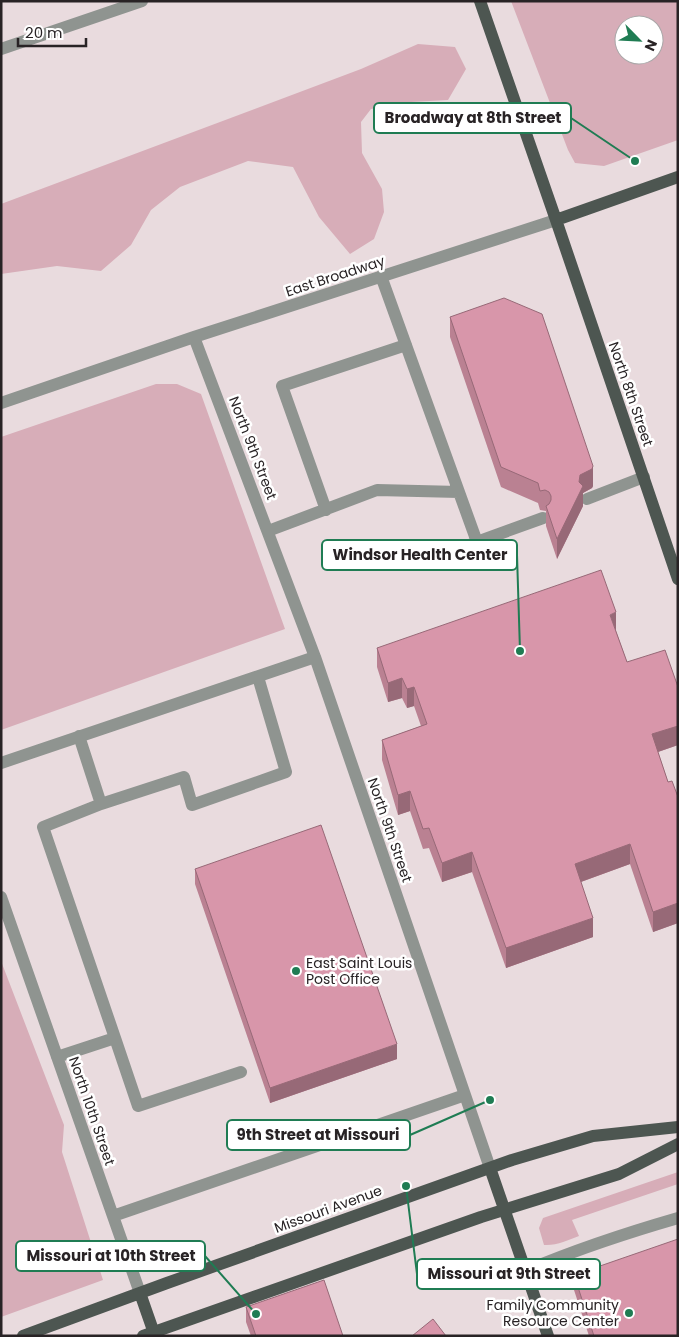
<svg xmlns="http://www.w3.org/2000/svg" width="679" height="1337" viewBox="0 0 679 1337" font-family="Poppins,sans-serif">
  <rect width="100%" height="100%" fill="#e9dbde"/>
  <path fill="#d7adb8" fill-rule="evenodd" d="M511,1H678V140L604,166L575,163L568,150ZM624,25H654V55H624Z
    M418,44L455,47L466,69L448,100L411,102L371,109L361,122L362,153L382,189L384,212L374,239L350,254L319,217L293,167L248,161L180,187L151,210L131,245L101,271L57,266L1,274V204L361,69Z
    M156,384H177L201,394L285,629L1,730V437Z
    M1,961L64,1125L62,1152L103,1280L1,1317Z
    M678,1172V1184L572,1220L579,1236C568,1240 556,1246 544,1245L539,1228L543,1218Z"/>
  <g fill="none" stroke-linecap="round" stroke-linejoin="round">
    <path stroke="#8f9490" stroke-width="12" d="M1,49L142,1
      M381,276L477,542L420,564
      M194,337L315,657L490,1168
      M1,403L194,337L556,220
      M587,499L644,477
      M326,510L282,386L406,345
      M268,531L377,490L459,492
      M477,542L543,518
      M79,736L101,804L184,777L192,805L286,772L258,677
      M1,763L315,657
      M1,897L140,1293
      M115,1038L138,1106L241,1072
      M57,1057L115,1038L43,827L101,804
      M113,1216L465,1095
      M525,1271C575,1250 626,1233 678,1218"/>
    <path stroke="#4d5651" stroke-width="12" d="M480,1L556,220L678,579
      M556,220L678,177
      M490,1168L548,1336
      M140,1293L155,1336
      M23,1336L167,1283L512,1160L593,1136L678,1127
      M143,1336L481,1217L619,1174L678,1144"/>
  </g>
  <path fill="#ba8192" d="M450,317L593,486L592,488L583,493V506L557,559L546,526V511L540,510L538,503L501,487L450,337Z
    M616,631L627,662L678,687V745L658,752L668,782L678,797V923L653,932L630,864L581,882L593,937L506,968L472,872L442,882L429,848L423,849L410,811L398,815L382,760V740L421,726L414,706L407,708L402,698L388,702L377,667V648Z
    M195,869L397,1059L270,1103L195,884Z
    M574,1275L678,1336H589L574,1290Z
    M246,1307L343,1336H251L246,1322Z"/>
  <path fill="#976977" d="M593,466V486L592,488L583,493V506L557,559V539L579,482L580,475Z
    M616,612V632L610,615Z
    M402,678V698L388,702V683Z
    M414,687V706L407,708V689Z
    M678,726V745L652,754V734Z
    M410,791V811L398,815V795Z
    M630,844V864L575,884V864Z
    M472,852V872L442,882V863Z
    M678,903V923L653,932V912Z
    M593,918V937L506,968V948Z
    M397,1044V1059L270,1103V1088Z"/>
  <path fill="#d896aa" stroke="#976977" d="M504,298L542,314L593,466L592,469L580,475L579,482L583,486L557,539L546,506L549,504L551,500V496L549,492L545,490L540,491L538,483L501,467L450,317Z
    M601,570L616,612L610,615L627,662L665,650L678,687V726L652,734L668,782L672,781L678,797V903L653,912L630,844L575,864L593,918L506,948L472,852L442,863L429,828L423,829L410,791L398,795L382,740L427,724L414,687L407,689L402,678L388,683L377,648Z
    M321,825L397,1044L270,1088L195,869Z
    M678,1239V1336H594L574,1275Z
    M324,1280L343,1336H256L246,1307Z
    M433,1319L446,1336H412Z"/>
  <g fill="#1f7c53" stroke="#fff" stroke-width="2">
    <circle cx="296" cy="971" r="5"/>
    <circle cx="629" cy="1313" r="5"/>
  </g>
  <g text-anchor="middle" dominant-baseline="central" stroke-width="5" stroke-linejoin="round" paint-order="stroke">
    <g font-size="14" fill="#282325" stroke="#fff">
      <text transform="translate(335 276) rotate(-18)">East Broadway</text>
      <text transform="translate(631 394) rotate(71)">North 8th Street</text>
      <text transform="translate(253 448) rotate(69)">North 9th Street</text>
      <text transform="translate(390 830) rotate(71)">North 9th Street</text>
      <text transform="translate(92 1111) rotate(71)">North 10th Street</text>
      <text transform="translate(328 1209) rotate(-20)">Missouri Avenue</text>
    </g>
    <g font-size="14" fill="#282325" stroke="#fff" text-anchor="start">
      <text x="306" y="963">East Saint Louis<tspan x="306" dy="16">Post Office</tspan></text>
      <text x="619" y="1305" text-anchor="end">Family Community<tspan x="619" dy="16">Resource Center</tspan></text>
    </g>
  </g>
  <path fill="none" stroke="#1f7c53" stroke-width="2" d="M635 161L571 118M520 651L517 555M490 1100L410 1135M256 1314L205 1256M406 1186L417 1274"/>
  <g fill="#1f7c53" stroke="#fff" stroke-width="2">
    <circle cx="635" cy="161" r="5"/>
    <circle cx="520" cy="651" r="5"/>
    <circle cx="490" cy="1100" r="5"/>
    <circle cx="256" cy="1314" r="5"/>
    <circle cx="406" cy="1186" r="5"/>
  </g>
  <g fill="#fff" stroke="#1f7c53" stroke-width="2">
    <rect x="374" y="103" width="197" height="30" rx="5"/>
    <rect x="322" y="540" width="195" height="30" rx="5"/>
    <rect x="227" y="1120" width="183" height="30" rx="5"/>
    <rect x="16" y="1241" width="189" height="30" rx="5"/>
    <rect x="417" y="1259" width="183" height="30" rx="5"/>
  </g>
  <g font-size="15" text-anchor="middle" font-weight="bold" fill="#282325">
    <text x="473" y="123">Broadway at 8th Street</text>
    <text x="420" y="560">Windsor Health Center</text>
    <text x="318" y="1140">9th Street at Missouri</text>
    <text x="111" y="1261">Missouri at 10th Street</text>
    <text x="509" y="1279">Missouri at 9th Street</text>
  </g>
  <rect width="679" height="1337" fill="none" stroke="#282325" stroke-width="5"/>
  <g transform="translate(639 40) rotate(114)"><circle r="24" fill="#ffffff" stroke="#a9a7a8"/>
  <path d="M0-4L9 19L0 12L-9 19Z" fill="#1f7c53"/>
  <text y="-8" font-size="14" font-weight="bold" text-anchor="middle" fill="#282325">N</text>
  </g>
  <path d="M18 38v8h68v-8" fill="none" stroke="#282325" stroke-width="2.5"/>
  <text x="25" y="38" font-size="15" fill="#282325" stroke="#ffffff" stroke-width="4" paint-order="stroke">20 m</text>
</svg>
